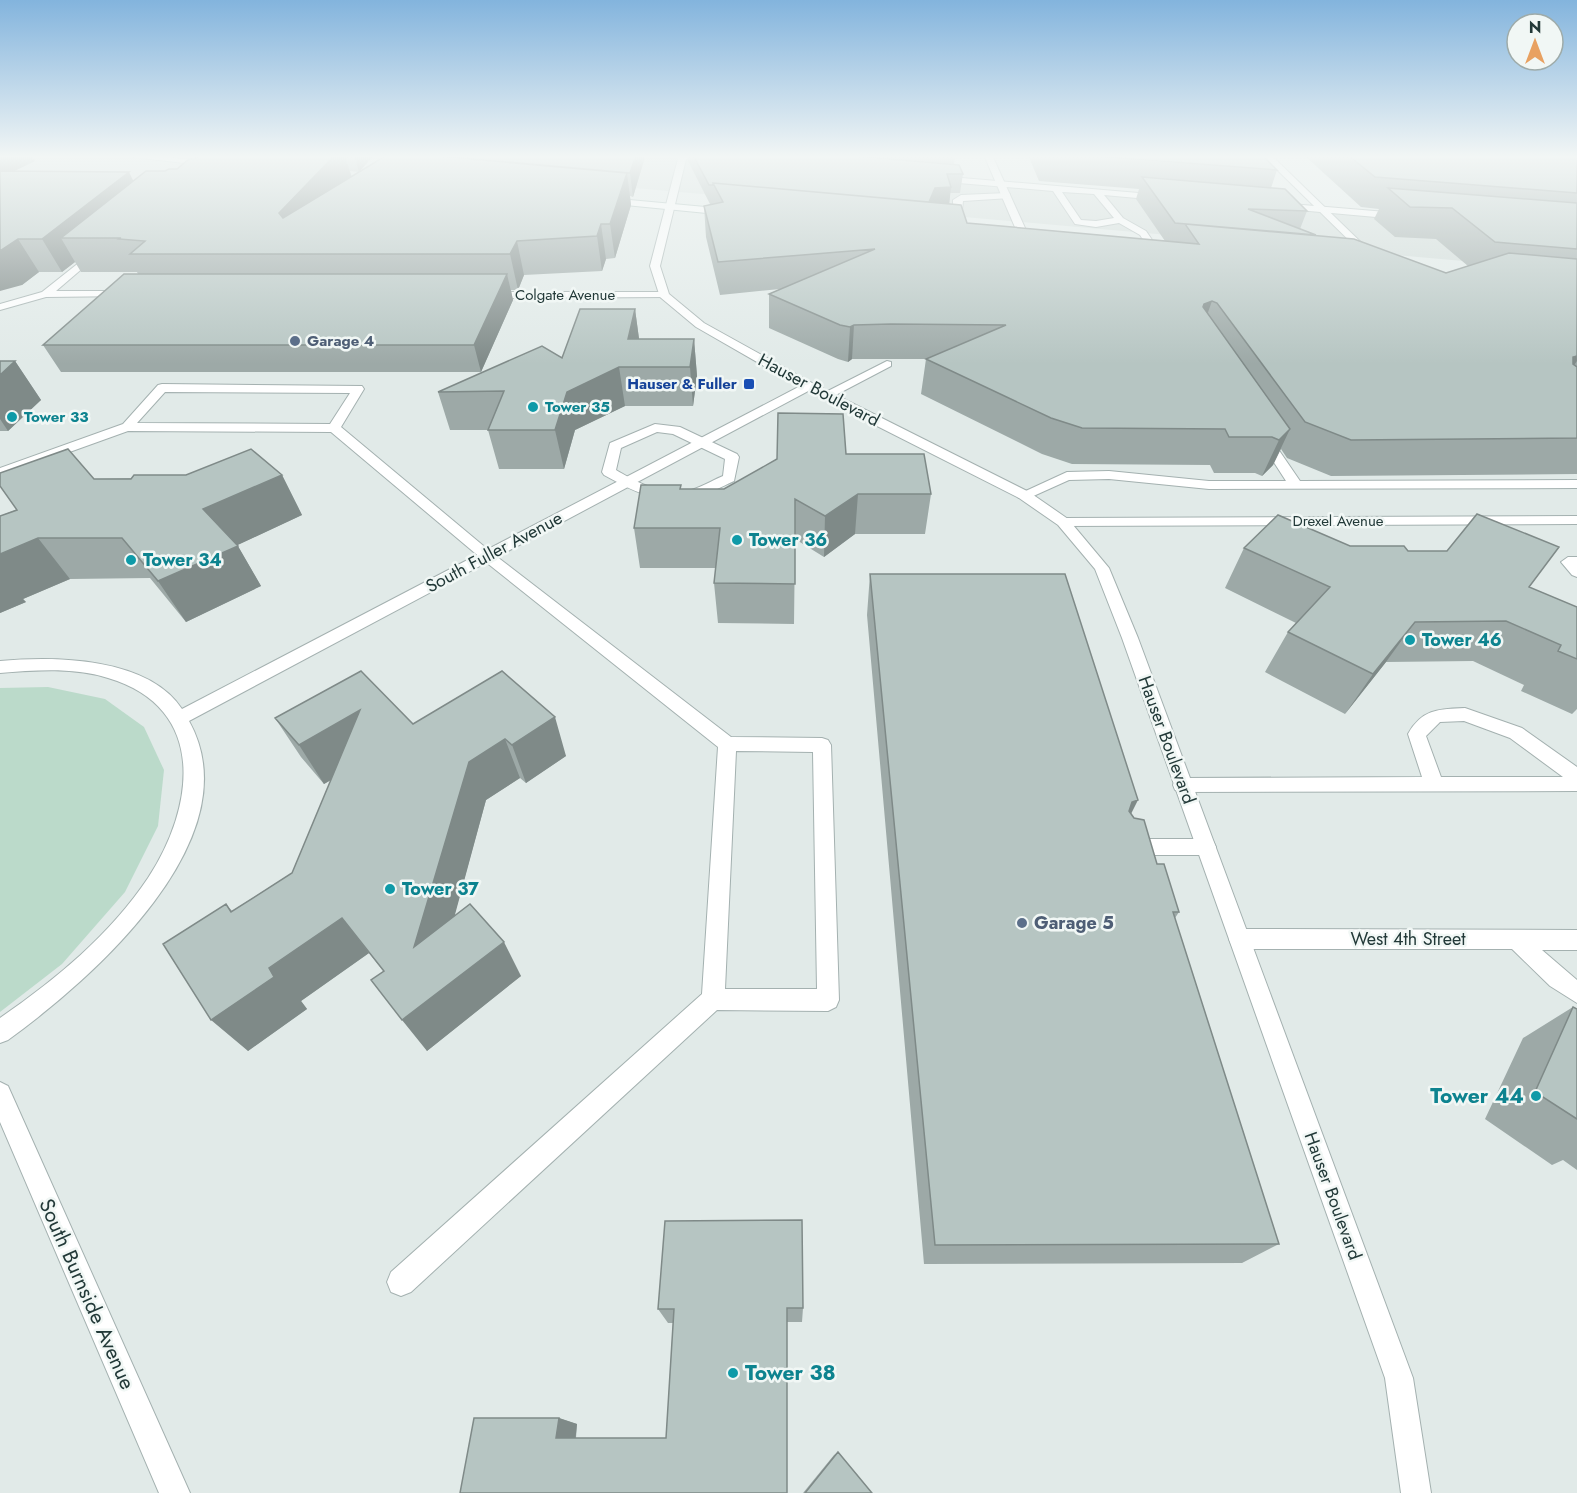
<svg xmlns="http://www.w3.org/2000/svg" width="1577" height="1493" viewBox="0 0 1577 1493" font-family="Jost,sans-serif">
  <rect width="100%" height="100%" fill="#e1eae8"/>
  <path fill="#cfdad7" d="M0,155H631L1577,229V271L589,184L282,182L161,171L134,185L0,184Z"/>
  <path fill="#bbdaca" d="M48,687L105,699L144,727L164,770L158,826L125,892L62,964L0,1012V688Z"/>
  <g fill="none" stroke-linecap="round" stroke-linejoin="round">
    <g stroke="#a4b1b0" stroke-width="2">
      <path id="service" d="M655,155H688L706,159L702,161Z
        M938,176L1162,195L1163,197L1159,200L1104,195L1123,218L1146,231L1159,250L1151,252L1140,235L1119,223L1096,227L1075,224L1053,191L935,181V177ZM1062,192L1094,194L1114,218L1096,221L1081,220Z
        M1007,193L1010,194V198L963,201L962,210C956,214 941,215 935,211L939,208H953V200L961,195Z
        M1279,203L1398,213L1402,216L1398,219L1276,208L1275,206Z
        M887,361L891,362V366L830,398H822L820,395Z
        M162,384L362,386L364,389L341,427L492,553L731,737L822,738L828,740L831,745L839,1000L836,1007L828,1011L717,1010L411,1292L401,1296L391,1292L387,1282L391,1272L702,994L718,747L482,559L331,432L128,431L0,477V468L123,424L158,385ZM165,392L350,393L330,424L137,423ZM736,751L813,752L817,989H725Z
        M655,424L680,427L737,454L739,457L734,481C721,487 708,494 694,498C663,507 631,490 604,475L602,472L610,443ZM657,432L673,434L725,459L723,476C711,481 700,488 688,491C664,497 636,482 616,470L621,448Z
        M1568,557H1577V577L1572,575L1561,562Z
        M1465,708L1522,728L1577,767V791L1182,792L1175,790L1173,785L1175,780L1182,778L1422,777L1408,734C1422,709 1439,709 1465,708ZM1464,721L1510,738L1563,777H1441L1426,736L1440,722Z
        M1130,839H1206L1213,841L1216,847L1213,853L1206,855H1130L1123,853L1120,847L1123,841Z
        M1240,929L1577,930V950H1542L1577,980V1003L1550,986L1512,949H1240L1232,946L1229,939L1232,932Z"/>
    </g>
    <g stroke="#a4b1b0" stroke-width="2">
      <path id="minor" d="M984,155H992L1030,239L1028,241L1020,239Z
        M1262,155H1271L1373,254V258H1367Z
        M95,250L98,251V255L56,291H125L130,294L129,296L46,297L0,310V304L42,292Z
        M664,292L668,293V297L489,298L484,295L489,292Z
        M808,382L812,383V389L189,721C254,838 91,980 8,1040L0,1043V1018C55,980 110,935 148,878C194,808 209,708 108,678C74,667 36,670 0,673V661C55,656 148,657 182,709Z
        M1263,432L1267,433L1300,481L1577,480V488L1209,489L1109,479L1069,480L1029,498H1019L1017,495L1067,472L1109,471L1209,481H1286L1257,436Z
        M1577,516V524L1063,526L1056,522L1063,518Z
        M0,1082L8,1086L190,1493H159L0,1122Z"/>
    </g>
    <g stroke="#a4b1b0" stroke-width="2">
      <path id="tertiary" d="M679,155H687L660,266L669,294L704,323L812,383L1029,492L1068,519L1109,568L1138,638L1413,1378L1431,1493H1401L1385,1378L1122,638L1095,569L1058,525L1019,498L804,389L696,327L660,297L650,266Z"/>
    </g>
    <g stroke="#a0b5b2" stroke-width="2">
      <path id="secondary" d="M116,155H147L210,162L214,164L210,166Z
        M608,198L727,209L731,212L727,215L605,203V199Z"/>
    </g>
    <use href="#service" fill="#fff" fill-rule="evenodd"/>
    <use href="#minor" fill="#fff" fill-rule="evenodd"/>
    <use href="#tertiary" fill="#fff" fill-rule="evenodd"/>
    <use href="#secondary" fill="#fff" fill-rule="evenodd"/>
  </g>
  <path fill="#9da9a7" d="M0,155L35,161L14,171L133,181L177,169L194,159L199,155H374L359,172L350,171L352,177L636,155H645V157L633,197L630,196L631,205L615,258L606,259L602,271L524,275L518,290H511L513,300L481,372H61L43,345L138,274L137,272H81L75,262L62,272H39L22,285Z
    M688,155H955L954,165L963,174L960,193H950L949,204L967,223L1165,241L1136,199L1139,189L1039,181L1028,155H1262L1277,170L1271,188L1307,211L1300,229L1316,236L1446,273L1468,266L1436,239L1395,237L1374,219L1379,209L1361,207L1304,155H1577V474L1331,476L1287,458L1281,449L1273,465L1262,476L1255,473H1214L1210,465L1072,464L1042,454L921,394L926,359H852L848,362L838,359L769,328V294L780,289L720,295L706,237L704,206L712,204H710L688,161Z
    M635,309L639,339H694L697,376L693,406H625L575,430L564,469H499L488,430H450L438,392L562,358Z
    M0,361H15L41,400L8,431H0Z
    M846,454L931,494L925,534H855L824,557L795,539L794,624L718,623L714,583L716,568H640L634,528L681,485V489H724Z
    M282,475L302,515L237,545L261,586L186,622L150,578L70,579L23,599L26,602L0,613V516L94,479Z
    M1350,546L1408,551L1529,587L1577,607V709L1572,714L1521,691L1524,685L1473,661L1386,662L1345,714L1265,672L1288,632L1296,623L1225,588L1244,548Z
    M870,574L1131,814L1157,864L1179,912L1175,918L1279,1244L1242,1263L924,1264L867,615Z
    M502,671L566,756L526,783L520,778L486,800L454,916L521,976L427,1051L383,971L369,953L301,1001L307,1009L248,1051L226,904L232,911L292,873L331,780L324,784L301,757L275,718L413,724Z
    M1573,1007L1577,1009V1170L1563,1160L1552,1165L1485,1119L1523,1038Z
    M803,1308L802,1322H787V1493H460L559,1418L577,1424L576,1438H666L673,1323H668L658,1309Z
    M838,1452L872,1493H803L834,1455Z"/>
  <path fill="#7f8a88" d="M0,155H32L35,161L0,178Z
    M335,155H345L352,179L292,247L279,213Z
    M354,155H374L359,172Z
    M636,155H645V157L633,197L630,173Z
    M129,172L144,203L61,238L75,262L62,272L42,239Z
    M627,173L631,205L615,258L610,224Z
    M951,187L949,206L928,204L935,188Z
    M601,224L606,259L602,271L597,236Z
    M18,239L39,272L22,285L0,291V251Z
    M517,241L524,275L518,290L510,254Z
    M507,274L513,300L481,372L474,345Z
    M1212,301L1200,335L1204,304Z
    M635,309L640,346L628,339Z
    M854,325L852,359L848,362L850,327Z
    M694,339L697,376L693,406L690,367Z
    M1577,356V361L1556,390L1573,357Z
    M15,361L41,400L8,431L0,419V375Z
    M619,367L625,406L575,430L564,469L555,430L567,392Z
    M1290,429L1273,465L1262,476L1279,440Z
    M282,475L302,515L227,550L203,509Z
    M858,494L855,534L824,557L825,516Z
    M38,538L70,579L23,599L26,602L0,613V554Z
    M238,546L261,586L186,622L158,581Z
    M1415,622L1386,662L1345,714L1373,674Z
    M360,710L382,750L324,784L299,745Z
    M555,717L566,756L526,783L512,745Z
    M505,739L520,778L486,800L437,981L414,947L469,762Z
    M1138,800L1119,838L1132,802Z
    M342,918L369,953L301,1001L307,1009L248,1051L211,1020L269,968Z
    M504,942L521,976L427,1051L402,1020Z
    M559,1418L577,1424L575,1443L556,1438Z"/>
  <path fill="#b6c5c2" stroke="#7f8a88" stroke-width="1.5" d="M199,155H335L279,213L283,218L387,155H425L627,173L610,224H601L597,236L517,241L510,254H130L145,241L119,239L121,238H61L146,171H165L169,169H177L189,159H194Z
    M430,155H636L630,173Z
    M693,155H842L959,165L963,174H947L951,187L935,188L929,202L713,183V185H709Z
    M1081,155H1262L1277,170Z
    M1348,155H1577V193L1375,177Z
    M0,171L129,172L42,239H18L0,251Z
    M1142,177L1285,189L1307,211L1248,209L1316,235L1175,223Z
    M713,183L961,205L967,223L1199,244L1185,224L1354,239L1446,273L1509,253L1577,259V356L1573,357V364L1577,367V438L1351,440L1305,422L1217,303L1212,301L1204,304L1203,307L1290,429L1279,440L1272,437H1229L1225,429L1082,428L1051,418L926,359L1006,325L891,324L854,325L850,327L840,325L769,294L875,249L718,262L704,206L723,202Z
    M1388,188L1577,203V249L1495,242L1452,208L1410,207Z
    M124,274H507L474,345H43Z
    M580,309H635L628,339H694L690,367H619L567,392L555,430H488L504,391L438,392L542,346L562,358Z
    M0,361H15L0,375Z
    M778,413L843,414L846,454H924L931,494H858L825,516L795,499V584L714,583L720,528H634L641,485H681L680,489H724L777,459Z
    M68,449L94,479H131L134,475H186L251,449L282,475L203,509L238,546L158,581L122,538H38L0,554V516L17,510L0,486V473Z
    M1477,514L1559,547L1529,587L1577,607V659L1558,651L1561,645L1506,621L1415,622L1373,674L1288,632L1330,587L1244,548L1278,515L1350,546H1404L1408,551H1447Z
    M870,574H1065L1138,800L1132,802L1129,811L1134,818L1144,820L1157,864H1164L1179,912H1173L1279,1244L935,1245Z
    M361,671L413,724L502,671L555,717L512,745L505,739L469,762L414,947L470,904L504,942L402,1020L371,980L384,971L342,918L269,968L274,977L211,1020L163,944L226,904L231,912L292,873L360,710L299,745L275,718Z
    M1573,1007L1577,1009V1119L1535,1092Z
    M802,1220L803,1308H787V1493H460L474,1418H559L556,1438H666L674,1309H658L665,1221Z
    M838,1452L872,1493H805Z"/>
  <linearGradient id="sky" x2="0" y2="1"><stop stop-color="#83b4dd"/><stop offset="0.43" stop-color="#f2f6f5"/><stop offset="1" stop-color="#f2f6f5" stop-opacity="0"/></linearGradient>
  <rect width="1577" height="364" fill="url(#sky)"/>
  <g fill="#5c6f8a" stroke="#f1f7f5" stroke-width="2">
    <circle cx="295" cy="341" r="6"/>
    <circle cx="1022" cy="923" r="6"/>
  </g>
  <rect fill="#1a4fb4" stroke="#f1f7f5" stroke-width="2" x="743" y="378" width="12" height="12" rx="3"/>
  <g fill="#0f9aa8" stroke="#f1f7f5" stroke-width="2">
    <circle cx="533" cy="407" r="6"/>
    <circle cx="12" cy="417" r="6"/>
    <circle cx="737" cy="540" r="6"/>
    <circle cx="131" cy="560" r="6"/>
    <circle cx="1410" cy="640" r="6"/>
    <circle cx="390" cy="889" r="6"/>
    <circle cx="1536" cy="1096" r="6"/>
    <circle cx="733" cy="1373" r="6"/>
  </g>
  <g text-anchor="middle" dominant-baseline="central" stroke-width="5" stroke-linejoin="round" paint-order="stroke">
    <g font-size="15" fill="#223938" stroke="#f1f7f5">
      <text x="565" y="295">Colgate Avenue</text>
      <text x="1338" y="521">Drexel Avenue</text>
    </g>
    <g font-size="15" font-weight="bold" fill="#4e5e75" stroke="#f1f7f5" text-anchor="start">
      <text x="307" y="341">Garage 4</text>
    </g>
    <g font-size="15" font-weight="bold" fill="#164399" stroke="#f1f7f5" text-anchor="end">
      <text x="737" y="384">Hauser &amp; Fuller</text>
    </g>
    <g font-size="15" font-weight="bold" fill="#0d838f" stroke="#f1f7f5" text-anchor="start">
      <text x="545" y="407">Tower 35</text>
      <text x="24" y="417">Tower 33</text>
    </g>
    <g font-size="18" fill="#223938" stroke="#f1f7f5">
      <text transform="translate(819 390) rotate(28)">Hauser Boulevard</text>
      <text transform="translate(494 552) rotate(-28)">South Fuller Avenue</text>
      <text transform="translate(1167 740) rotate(70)">Hauser Boulevard</text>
      <text x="1408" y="939">West 4th Street</text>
      <text transform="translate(1333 1196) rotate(70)">Hauser Boulevard</text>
    </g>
    <g font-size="18" font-weight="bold" fill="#0d838f" stroke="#f1f7f5" text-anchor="start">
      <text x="749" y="540">Tower 36</text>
      <text x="143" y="560">Tower 34</text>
      <text x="1422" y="640">Tower 46</text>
      <text x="402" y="889">Tower 37</text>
    </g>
    <g font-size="18" font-weight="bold" fill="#4e5e75" stroke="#f1f7f5" text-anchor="start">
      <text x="1034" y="923">Garage 5</text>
    </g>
    <g font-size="21" font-weight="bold" fill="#0d838f" stroke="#f1f7f5" text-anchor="end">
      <text x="1524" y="1096">Tower 44</text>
      <text x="745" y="1373" text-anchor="start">Tower 38</text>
    </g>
    <g font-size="21" fill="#223938" stroke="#f1f7f5">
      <text transform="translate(87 1294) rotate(66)">South Burnside Avenue</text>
    </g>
  </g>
  <g transform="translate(1535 42)"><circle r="28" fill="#f1f7f5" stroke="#9eaba9" stroke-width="1.5"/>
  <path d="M0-4.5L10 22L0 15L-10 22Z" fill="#e8a161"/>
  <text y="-9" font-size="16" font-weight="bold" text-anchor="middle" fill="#223938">N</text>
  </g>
</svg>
